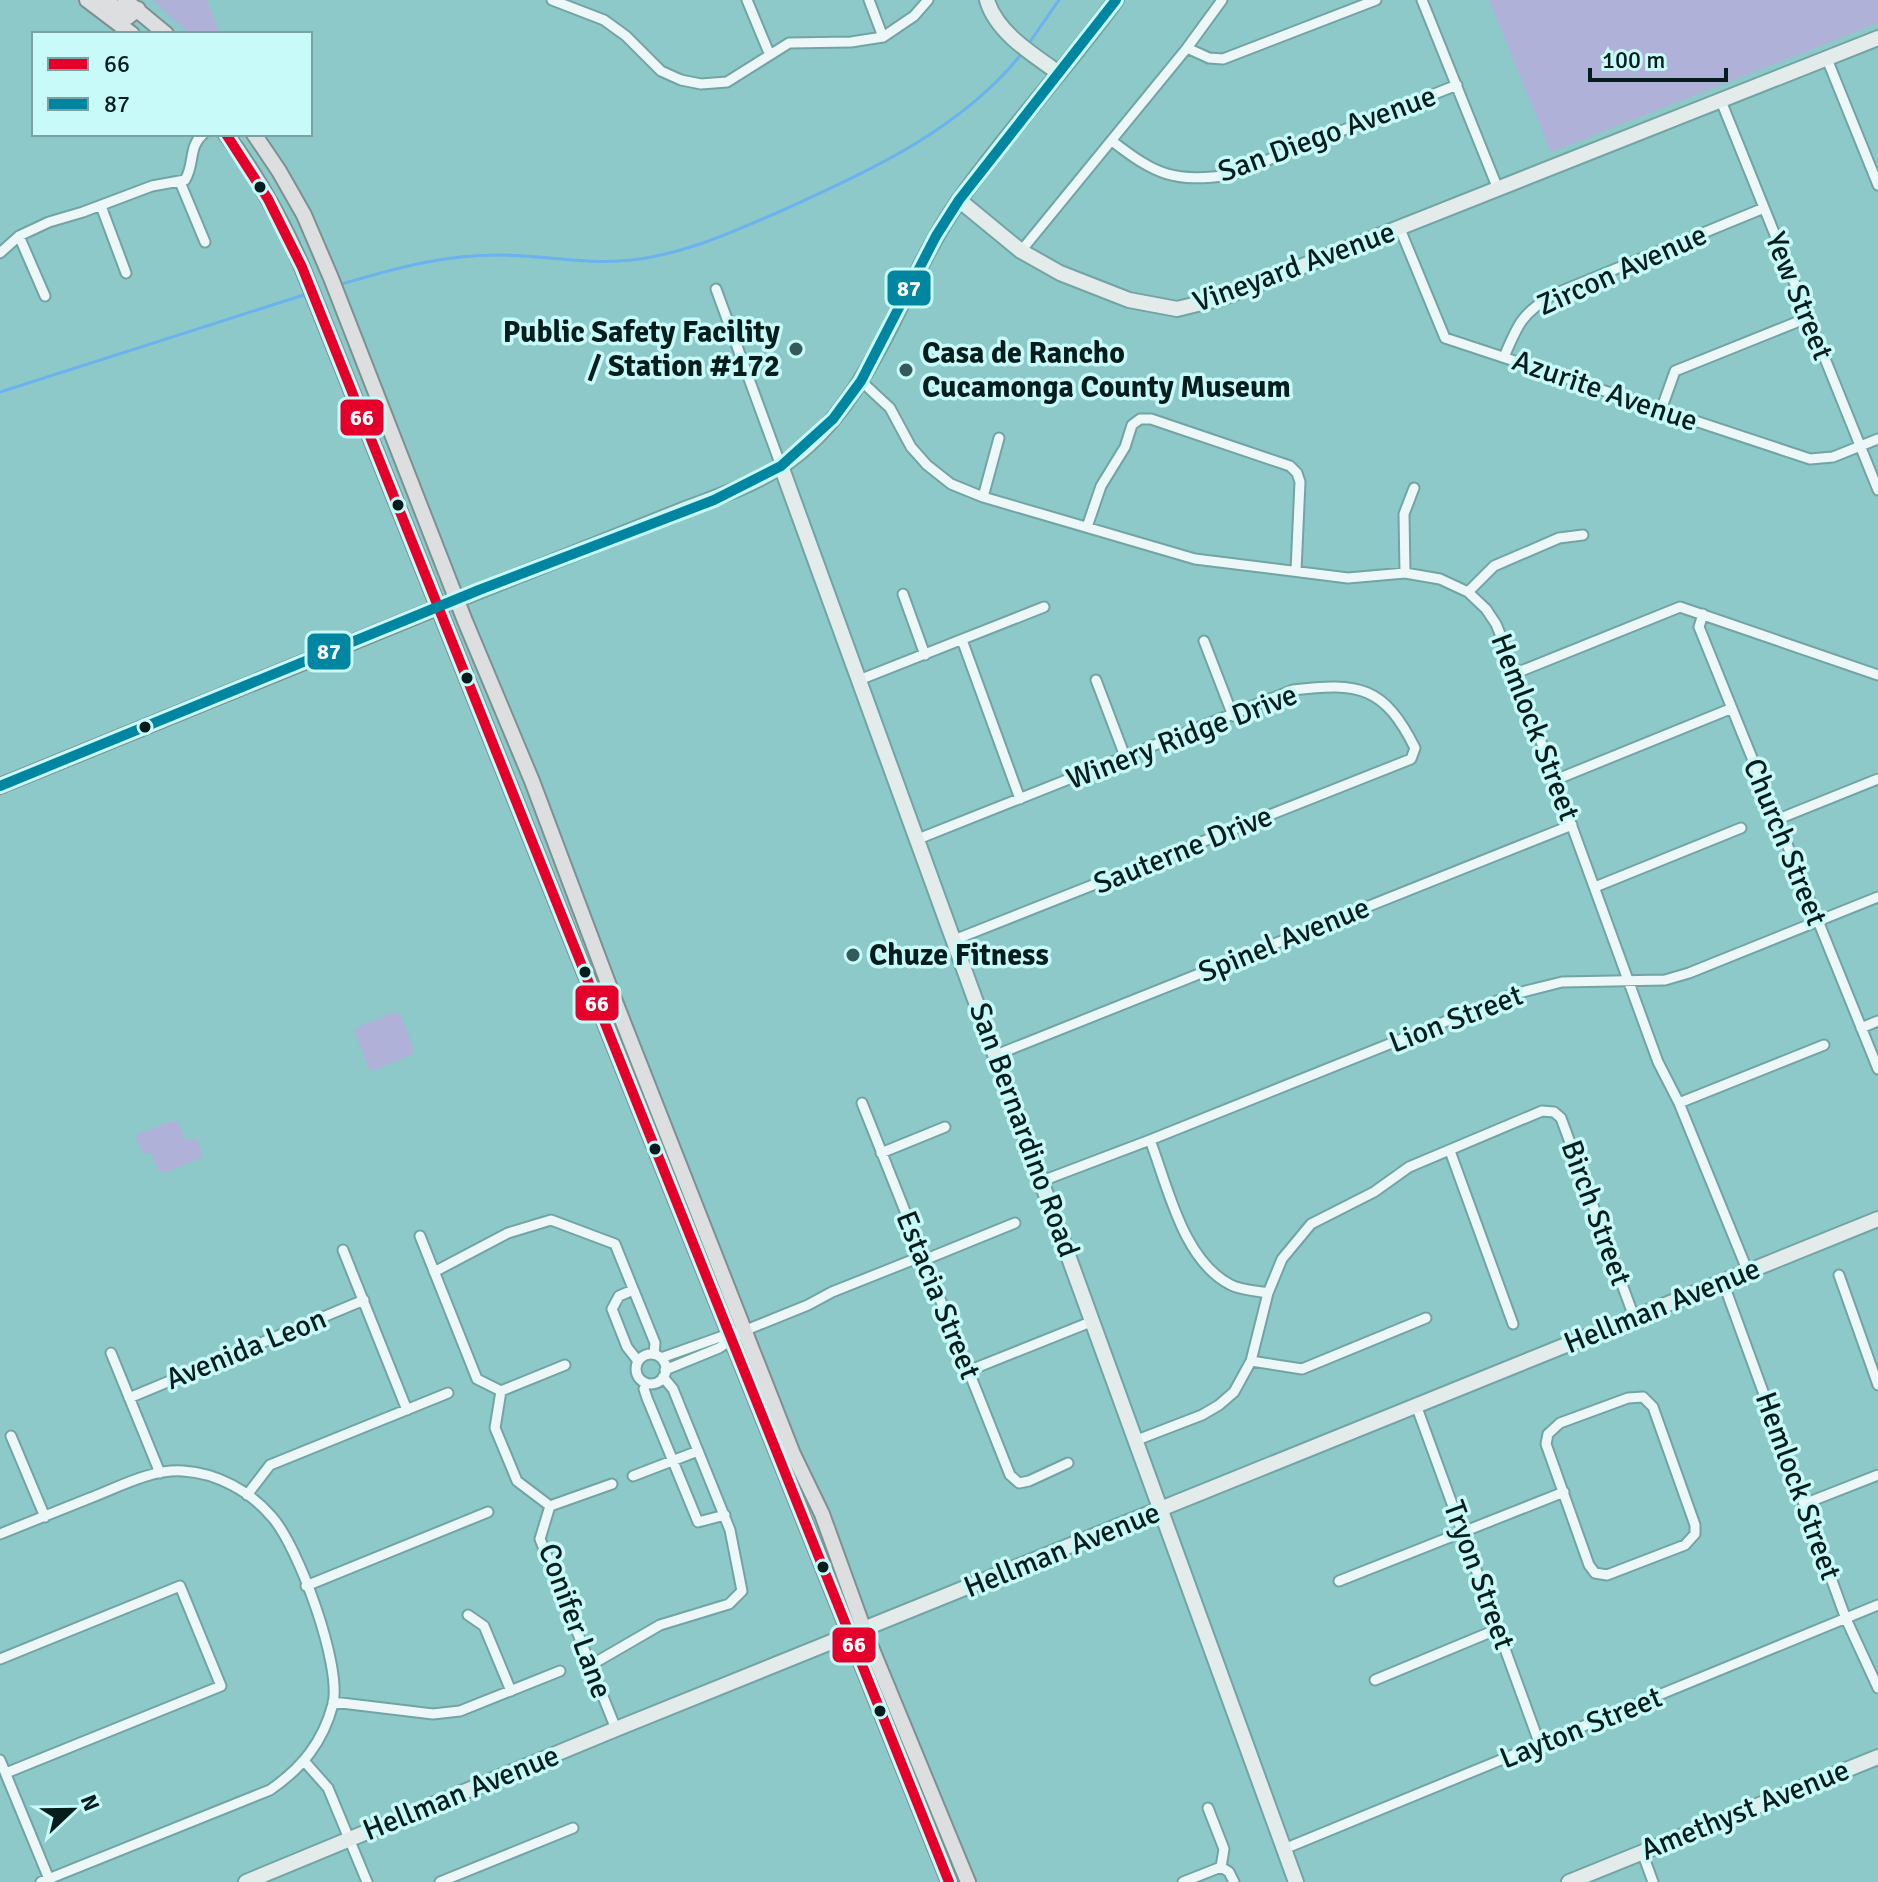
<svg xmlns="http://www.w3.org/2000/svg" width="1878" height="1882" viewBox="0 0 1878 1882" font-family="Signika,sans-serif">
  <rect width="100%" height="100%" fill="#8cc9c8"/>
  <path fill="#b0b1d8" d="M153,0H207L220,34H189Z
    M1489,0H1878V23L1551,152Z
    M394,1012L400,1014L414,1049L412,1054L373,1071L369,1068L355,1033L358,1027Z
    M173,1121L178,1122L185,1140H197L202,1152L201,1158L164,1173L159,1171L152,1154H143L136,1138L138,1134Z"/>
  <g fill="none" stroke-linecap="round" stroke-linejoin="round">
    <path stroke="#6cb2ee" stroke-width="3" d="M1027,46L1059,0
      M338,285C393,269 440,255 498,255C543,255 587,265 632,260C685,254 732,232 781,211C868,171 962,130 1023,52
      M0,392L307,294"/>
    <g stroke="#72a4a4" stroke-width="13">
      <path id="street" d="M552,0L604,20L626,36L661,71L681,80L701,84L727,82L789,43L851,42L883,37L914,16L928,0
        M747,0L769,53
        M869,0L883,37
        M1422,0L1498,189
        M1187,48L1209,58L1223,59L1376,0
        M1827,59L1878,185
        M1721,101L1878,490
        M1112,141C1156,175 1174,183 1230,175L1457,85
        M180,182L205,242
        M101,206L126,273
        M1400,229L1445,338L1810,459L1833,457L1878,439
        M19,236L45,296
        M1021,251L1187,48L1222,0
        M0,253L19,236L49,222L83,212L152,186L185,180C195,164 188,147 203,134
        M716,289L781,466
        M1504,357C1518,324 1521,315 1552,295L1764,208
        M861,381L890,408L911,447L927,465L951,484L983,497L1195,559L1348,578L1405,573L1440,579L1468,592L1486,609L1496,624L1516,673L1658,1062L1679,1103L1748,1272
        M1661,410L1675,371L1807,318
        M983,497L999,438
        M1087,527L1101,486L1125,447L1132,425L1140,419H1151L1290,466L1297,473L1300,482L1296,571
        M1405,573L1404,514L1414,488
        M1468,592L1494,566L1559,538L1583,535
        M903,594L925,655
        M1703,614L1699,627L1878,1069
        M962,640L1020,799
        M1204,641L1233,716
        M1516,673L1680,607L1878,675
        M859,680L1044,607
        M1096,680L1126,759
        M1555,780L1730,709
        M1776,820L1878,779
        M918,839L1293,690C1359,682 1384,686 1415,748L1411,759L954,940
        M1595,887L1741,828
        M1861,1028L1878,1021
        M996,1055L1572,825
        M862,1103L1010,1475L1019,1483L1029,1481L1068,1463
        M1679,1103L1824,1045
        M1150,1140C1168,1187 1183,1261 1231,1285C1241,1290 1257,1291 1268,1293
        M1450,1151L1513,1324
        M881,1153L945,1127
        M1042,1181L1150,1140L1514,994L1562,982L1665,980L1689,973L1878,897
        M420,1236L477,1379L501,1391L495,1428L517,1481L550,1506L540,1539L616,1729
        M343,1250L407,1410
        M434,1272L508,1233L551,1220L615,1244L655,1343L654,1354
        M1839,1275L1878,1385
        M1723,1282L1846,1619L1878,1688
        M633,1290L619,1296L612,1309L627,1347L638,1361
        M111,1353L160,1473
        M636 1369a15 15 0 1 1 30 0a15 15 0 1 1-30 0Z
        M661,1358L734,1332
        M1251,1361L1302,1369L1426,1318
        M665,1370L719,1348L746,1330L808,1305L832,1292L910,1261L924,1260L1015,1223
        M968,1371L1093,1321
        M646,1383L644,1389L647,1398L698,1522L725,1515
        M501,1391L565,1365
        M1643,1397L1653,1407L1695,1525V1534L1685,1545L1607,1575L1595,1573L1589,1565L1546,1444L1548,1434L1560,1423L1628,1398Z
        M129,1398L364,1300
        M1416,1405L1540,1745
        M11,1436L45,1517
        M1137,1440L1202,1415L1219,1405L1234,1392L1251,1361L1268,1293L1282,1259L1311,1224L1374,1192L1409,1167L1542,1111L1554,1112L1561,1118L1634,1317
        M633,1476L698,1451
        M247,1495L270,1465L448,1393
        M1804,1504L1878,1475
        M550,1506L612,1484
        M0,1534C30,1522 60,1510 90,1498C119,1487 151,1469 183,1471C217,1473 250,1491 272,1517C298,1546 342,1665 333,1704C323,1742 302,1768 270,1790L41,1882
        M1339,1581L1564,1492
        M306,1586L488,1512
        M468,1615L484,1626L511,1691
        M0,1659L180,1586L221,1686L6,1773
        M591,1665L660,1625L729,1604L742,1591L730,1530L673,1389L663,1377
        M1375,1680L1498,1629
        M333,1702L433,1714L460,1711L560,1671
        M0,1760L49,1879
        M305,1762L328,1788L367,1882
        M1208,1808L1224,1849L1221,1867
        M1284,1849L1878,1605
        M1642,1852L1653,1882
        M1221,1867L1229,1872L1234,1882
        M440,1882L573,1828
        M1183,1882L1221,1867"/>
    </g>
    <g stroke="#72a4a4" stroke-width="18">
      <path id="secondary" d="M987,0C996,32 1033,55 1059,73
        M959,200L1021,251L1060,273L1129,300L1177,309L1222,298L1878,38
        M781,466L1296,1882
        M457,600L685,509C717,497 750,486 780,467C872,408 898,288 958,202C1007,132 1066,69 1116,0
        M246,1882L616,1729L1878,1219
        M1569,1882L1878,1757"/>
    </g>
    <g stroke="#7e9090" stroke-width="18">
      <path id="primary" d="M87,0L132,34
        M105,0L128,17L138,9
        M125,0L166,34
        M226,134C257,176 282,220 302,267L949,1882
        M254,134L279,171L304,215L331,278L465,621L532,781L614,999L793,1454L822,1514L864,1630L968,1882
        M0,786L444,605"/>
    </g>
    <use href="#street" stroke="#eef7f7" stroke-width="9"/>
    <use href="#secondary" stroke="#e4ebeb" stroke-width="14"/>
    <use href="#primary" stroke="#dcdedf" stroke-width="14"/>
    <g stroke="#c7faf8" stroke-width="16">
      <path id="bus-1" d="M226,134L268,199L302,267L949,1882"/>
    </g>
    <g stroke="#c7faf8" stroke-width="16">
      <path id="bus-2" d="M0,786L479,590L714,500L781,466L833,419L861,381L936,236L959,200L1116,0"/>
    </g>
    <use href="#bus-1" stroke="#e4002b" stroke-width="10"/>
    <use href="#bus-2" stroke="#0186a2" stroke-width="10"/>
  </g>
  <g fill="#051e1d" stroke="#c7faf8" stroke-width="3">
    <circle cx="260" cy="187" r="7"/>
    <circle cx="398" cy="505" r="7"/>
    <circle cx="467" cy="678" r="7"/>
    <circle cx="145" cy="727" r="7"/>
    <circle cx="585" cy="972" r="7"/>
    <circle cx="655" cy="1149" r="7"/>
    <circle cx="823" cy="1567" r="7"/>
    <circle cx="880" cy="1711" r="7"/>
  </g>
  <g fill="#345a59" stroke="#c7faf8" stroke-width="3">
    <circle cx="796" cy="349" r="8"/>
    <circle cx="906" cy="370" r="8"/>
    <circle cx="853" cy="955" r="8"/>
  </g>
  <g text-anchor="middle" dominant-baseline="central" stroke-width="7" stroke-linejoin="round" paint-order="stroke">
    <g font-size="30" fill="#051e1d" stroke="#c7faf8">
      <text transform="translate(1327 134) rotate(-20)">San Diego Avenue</text>
      <text transform="translate(1294 267) rotate(-20)">Vineyard Avenue</text>
      <text transform="translate(1622 270) rotate(-24)">Zircon Avenue</text>
      <text transform="translate(1799 296) rotate(68)">Yew Street</text>
      <text transform="translate(1605 391) rotate(19)">Azurite Avenue</text>
      <text transform="translate(1535 727) rotate(69)">Hemlock Street</text>
      <text transform="translate(1182 737) rotate(-21)">Winery Ridge Drive</text>
      <text transform="translate(1785 842) rotate(68)">Church Street</text>
      <text transform="translate(1183 850) rotate(-22)">Sauterne Drive</text>
      <text transform="translate(1284 940) rotate(-22)">Spinel Avenue</text>
      <text transform="translate(1456 1019) rotate(-21)">Lion Street</text>
      <text transform="translate(1024 1130) rotate(70)">San Bernardino Road</text>
      <text transform="translate(1596 1213) rotate(70)">Birch Street</text>
      <text transform="translate(938 1295) rotate(68)">Estacia Street</text>
      <text transform="translate(1662 1306) rotate(-22)">Hellman Avenue</text>
      <text transform="translate(246 1349) rotate(-22)">Avenida Leon</text>
      <text transform="translate(1798 1486) rotate(70)">Hemlock Street</text>
      <text transform="translate(1062 1550) rotate(-22)">Hellman Avenue</text>
      <text transform="translate(1479 1575) rotate(70)">Tryon Street</text>
      <text transform="translate(575 1621) rotate(70)">Conifer Lane</text>
      <text transform="translate(1581 1728) rotate(-22)">Layton Street</text>
      <text transform="translate(461 1793) rotate(-22)">Hellman Avenue</text>
      <text transform="translate(1745 1810) rotate(-22)">Amethyst Avenue</text>
    </g>
    <g font-size="30" font-weight="bold" fill="#051e1d" stroke="#c7faf8" text-anchor="start">
      <text x="780" y="332" text-anchor="end">Public Safety Facility<tspan x="780" dy="34">/ Station #172</tspan></text>
      <text x="922" y="353">Casa de Rancho<tspan x="922" dy="34">Cucamonga County Museum</tspan></text>
      <text x="869" y="955">Chuze Fitness</text>
    </g>
  </g>
  <g stroke="#c7faf8" stroke-width="3">
    <rect x="886" y="269" width="46" height="38" rx="8" fill="#0186a2"/>
    <rect x="339" y="398" width="46" height="39" rx="8" fill="#e4002b"/>
    <rect x="306" y="632" width="46" height="39" rx="8" fill="#0186a2"/>
    <rect x="574" y="984" width="46" height="38" rx="8" fill="#e4002b"/>
    <rect x="831" y="1626" width="46" height="38" rx="8" fill="#e4002b"/>
  </g>
  <g font-size="22" text-anchor="middle" font-weight="bold" fill="#fff">
    <text x="909" y="296">87</text>
    <text x="362" y="425">66</text>
    <text x="329" y="659">87</text>
    <text x="597" y="1011">66</text>
    <text x="854" y="1652">66</text>
  </g>
  <rect x="32" y="32" width="280" height="104" fill="#c7faf8" stroke="#79a2a0" stroke-width="2"/>
  <rect x="48" y="58" width="40" height="12" fill="#e4002b" stroke="#79a2a0" stroke-width="2"/>
  <text x="104" y="72" font-size="24" fill="#051e1d">66</text>
  <rect x="48" y="98" width="40" height="12" fill="#0186a2" stroke="#79a2a0" stroke-width="2"/>
  <text x="104" y="112" font-size="24" fill="#051e1d">87</text>
  <g transform="translate(72 1810) rotate(68)" stroke="#c7faf8" stroke-width="6" paint-order="stroke">
  <path d="M0-6L14 30L0 20L-14 30Z" fill="#051e1d"/>
  <text y="-12" font-size="22" font-weight="bold" text-anchor="middle" fill="#051e1d">N</text>
  </g>
  <path d="M1590 68v12h136v-12" fill="none" stroke="#051e1d" stroke-width="4"/>
  <text x="1602" y="68" font-size="24" fill="#051e1d" stroke="#c7faf8" stroke-width="6" paint-order="stroke">100 m</text>
</svg>
